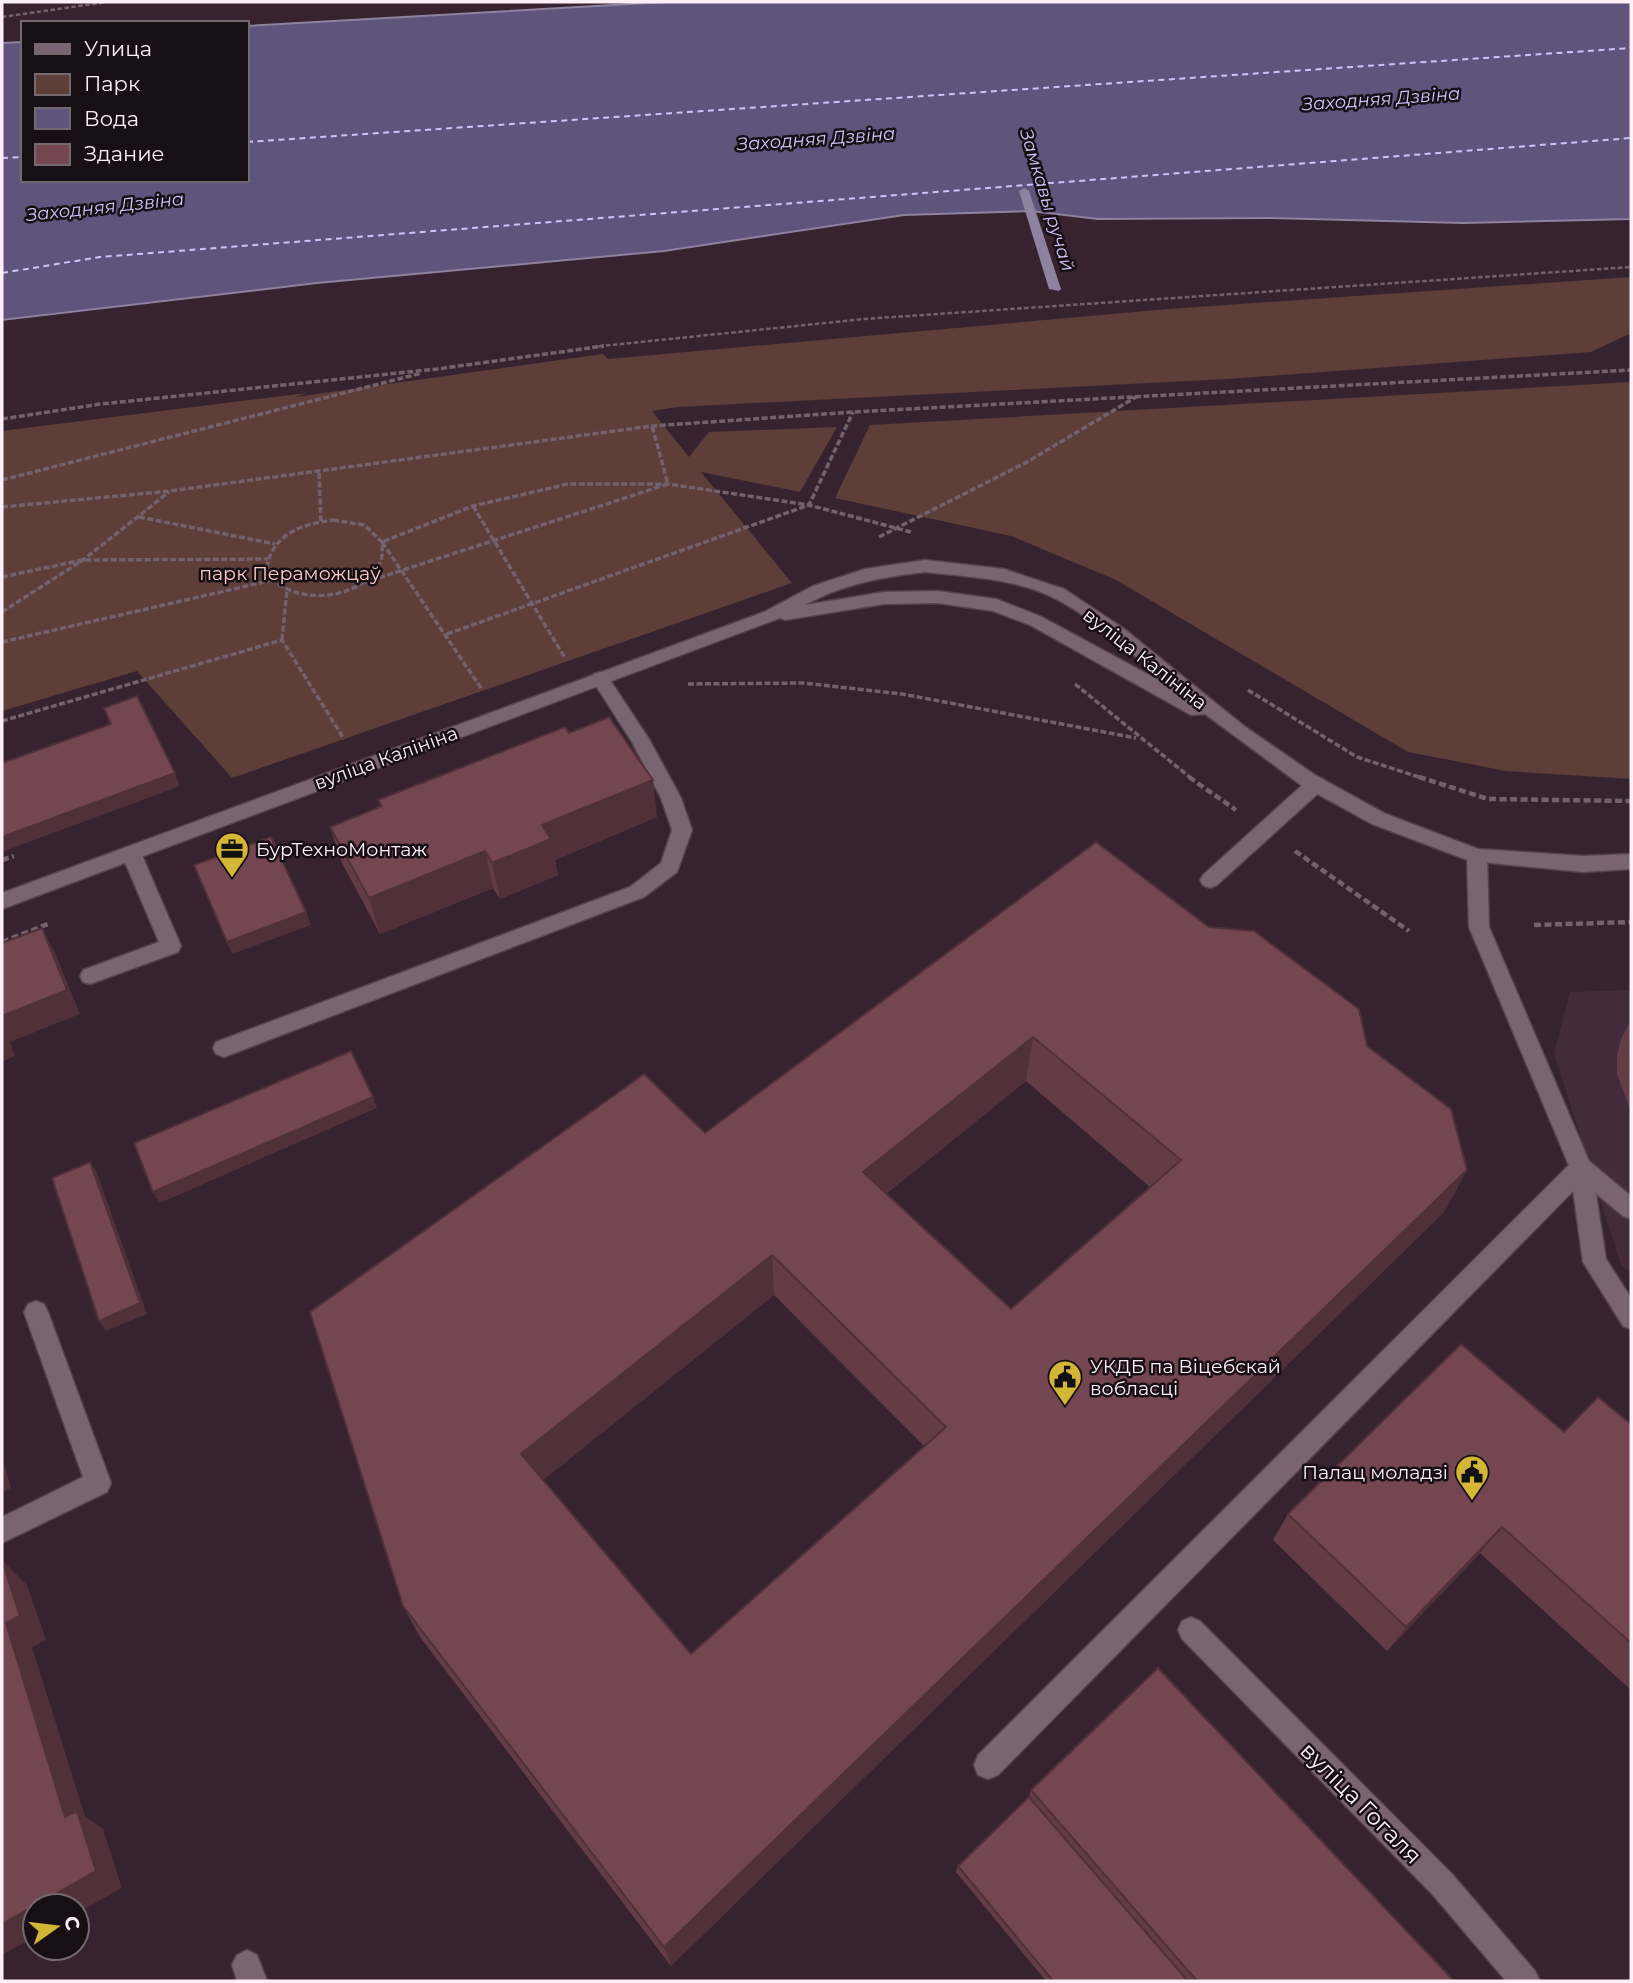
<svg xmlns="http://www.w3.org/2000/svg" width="1633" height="1983" viewBox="0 0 1633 1983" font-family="Montserrat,sans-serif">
  <rect width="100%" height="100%" fill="#36232f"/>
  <path fill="#442b3b" d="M1631,990V1274L1621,1265L1554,1053L1570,992Z"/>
  <path fill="#5d3e39" d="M1631,277V333L1591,352L1228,379L678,407L652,411L689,457L709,432L837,427L800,492L701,472L792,583L232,778L137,671L2,711V431L307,393L295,397L603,354L608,359L1168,309Z
    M1631,382V779L1506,771L1408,752L1116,580L1011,536L835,498L870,425Z"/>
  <path fill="#5f547b" stroke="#8e82a0" stroke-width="2" d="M666,2H1631V219L1463,223L1271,218L1098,219L1031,211L904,215L664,251L317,283L2,320V43L23,42V180H247V26Z"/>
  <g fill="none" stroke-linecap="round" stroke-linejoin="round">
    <path fill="#8e82a0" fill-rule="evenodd" d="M1024,188L1029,191L1061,289L1059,291L1049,289L1019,191Z"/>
    <path stroke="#d1c3f9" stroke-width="2" stroke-dasharray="6 4.5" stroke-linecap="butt" d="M247,142L1631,48
      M2,158L23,157
      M2,273L100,257L1631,138"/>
    <g stroke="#53424d" stroke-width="3">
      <path id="service" d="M600,672L606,674L649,739L681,798L692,830L677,872L644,897L232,1054L224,1057L216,1054L213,1048L216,1042L630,887L661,863L672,830L661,798L632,742L591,678L594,674Z
        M1316,777L1323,779L1326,784L1323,789L1217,885L1210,888L1203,885L1200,880L1203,875L1309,779Z
        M131,846L138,848L141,853L181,946L178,952L90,984L83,982L80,976L83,970L159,942L121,853L124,848Z
        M1581,1158L1589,1161L1631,1196V1219L1623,1216L1582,1182L998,1775L988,1779L978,1775L974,1765L978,1755L1573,1161Z
        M36,1301L44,1304L48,1312L111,1483L107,1492L2,1543V1517L83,1477L24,1312L28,1304Z
        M247,1950L257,1955L267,1981H237L232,1965L237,1955Z"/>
    </g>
    <g stroke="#53424d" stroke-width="3">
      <path id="minor" d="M1477,849L1484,851L1487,856L1489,927L1592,1168L1606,1259L1631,1298V1329L1623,1326L1583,1262L1570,1168L1469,927L1467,856L1470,851Z
        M1191,1617L1200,1621L1453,1875L1535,1971L1540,1981H1506L1433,1895L1182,1639L1178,1630L1182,1621Z"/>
    </g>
    <g stroke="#53424d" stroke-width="3">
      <path id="tertiary" d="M925,560L1004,569L1064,589L1123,628L1244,726L1315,775L1386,814L1478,849L1583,856L1631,854V869L1583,872L1470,861L1372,824L1301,785L1205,714L1191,715L1030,625L993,611L937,603L884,604L785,620L780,618L2,909V893L764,612L813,586L865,569ZM925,572C967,577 1013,578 1052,597C1097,619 1135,657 1173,688L1042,617L996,599L937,591L884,592L805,605C843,584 882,577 925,572Z"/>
    </g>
    <path stroke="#73616c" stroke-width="2.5" stroke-dasharray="4.5 2.5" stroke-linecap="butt" d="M2,17L107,2
      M592,347L864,319L1631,267"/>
    <path stroke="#73616c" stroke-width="3.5" stroke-dasharray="6 2.5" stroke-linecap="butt" d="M2,419L101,404L437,369L604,346
      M319,473L321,521
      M2,480L422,373
      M473,506L565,658
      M2,507L170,491L652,426L853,412L1631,370
      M139,517L275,544
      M333,520L364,525L382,542C382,549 383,557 380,563C364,597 307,605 279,584C273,580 270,572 267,566C274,533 303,524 333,520Z
      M879,537L1027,462L1136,397
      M2,577L83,560L268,559
      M363,583L668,484L652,426
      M2,612L83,560L169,492
      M447,634L809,505L853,412
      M282,640L287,590
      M2,642L273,580
      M688,684L803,683L902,694L1136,738
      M1075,684L1192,779
      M481,688L382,542L473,506L568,484H668L809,505L911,532
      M1248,690L1357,757L1425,779
      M2,721L282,640L344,739"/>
    <path stroke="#73616c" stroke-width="4.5" stroke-dasharray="7 3.5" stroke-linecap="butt" d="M1189,777L1236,810
      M1419,777L1488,799L1631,801
      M1295,851L1409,931
      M2,860L14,856
      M1534,925L1631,922
      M2,942L48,924"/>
    <use href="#service" fill="#7b6472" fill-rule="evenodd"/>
    <use href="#minor" fill="#7b6472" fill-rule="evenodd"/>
    <use href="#tertiary" fill="#7b6472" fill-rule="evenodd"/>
  </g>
  <path fill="#633c46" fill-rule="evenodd" d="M569,733L657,817L555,860L558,875L500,899L493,888L380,934L342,863L330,827L380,807L378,800Z
    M1096,842L1367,1046L1467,1170L1444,1212L671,1966L420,1637L403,1606L705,1133ZM1026,1081L1150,1187L1011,1309L886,1194ZM774,1295L924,1446L691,1654L543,1480Z
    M1631,1020V1111L1617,1075V1056L1621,1039Z
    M1631,1424V1690L1480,1553L1387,1651L1273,1540L1288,1514L1564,1432Z
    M1031,1790L1454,1981H1046L956,1872L958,1866L1029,1797Z"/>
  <path fill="#503139" d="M175,773L180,786L2,852V837Z
    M653,780L657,817L555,860L558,875L500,899L492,863L542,825Z
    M485,851L493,888L380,934L369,898Z
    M306,912L311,925L232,954L227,942Z
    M42,928L55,953L80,1014L10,1042L15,1056L2,1062V1016Z
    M1033,1037L1026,1081L861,1214L863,1172Z
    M373,1097L377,1108L160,1203L153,1192Z
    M90,1162L97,1173L147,1314L106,1331L99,1321Z
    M1467,1170L1444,1212L671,1966L664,1947Z
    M772,1255L774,1295L532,1489L521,1454Z
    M2,1457L11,1488L2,1492Z
    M1502,1527L1480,1553L1387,1651L1406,1627Z
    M2,1560L27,1585L46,1640L32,1647L85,1816L103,1829L122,1888L77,1913V1906H35V1937L2,1955V1924L65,1817L6,1623Z"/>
  <path fill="#734651" stroke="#503139" stroke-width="2" fill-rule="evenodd" d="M137,696L175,773L2,837V763L111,724L104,708Z
    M609,717L653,780L542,825L551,839L492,863L485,851L369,898L330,827L382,806L378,800L565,727L569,733Z
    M271,837L306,912L227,942L194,865Z
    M1096,842L1209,927L1254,931L1359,1009L1367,1046L1451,1109L1467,1170L664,1947L403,1606L310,1312L644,1074L705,1133ZM1033,1037L1181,1160L1011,1309L863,1172ZM772,1255L946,1427L691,1654L521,1454Z
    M42,928L67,990L2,1016V943Z
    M351,1051L373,1097L153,1192L134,1143Z
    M90,1162L140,1303L99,1321L52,1178Z
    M1461,1344L1564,1432L1598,1397L1631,1424V1643L1502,1527L1406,1627L1288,1514Z
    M2,1561L20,1616L6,1623L65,1817L77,1811L96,1871L2,1924Z
    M1158,1668L1454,1981H1197L1031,1790Z
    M1029,1797L1188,1981H1053L958,1866Z"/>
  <defs>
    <g id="office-pin" transform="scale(1.75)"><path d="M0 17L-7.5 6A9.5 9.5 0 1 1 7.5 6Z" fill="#d3b635" stroke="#180f15"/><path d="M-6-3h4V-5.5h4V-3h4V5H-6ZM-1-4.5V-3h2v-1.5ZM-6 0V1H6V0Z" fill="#111"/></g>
    <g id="civic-pin" transform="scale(1.75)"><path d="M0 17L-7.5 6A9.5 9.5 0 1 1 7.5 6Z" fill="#d3b635" stroke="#180f15"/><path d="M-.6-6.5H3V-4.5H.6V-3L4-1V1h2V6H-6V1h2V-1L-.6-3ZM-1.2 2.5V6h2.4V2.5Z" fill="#111"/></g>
  </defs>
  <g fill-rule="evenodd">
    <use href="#office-pin" x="232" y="849"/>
    <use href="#civic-pin" x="1065" y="1377"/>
    <use href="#civic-pin" x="1472" y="1472"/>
  </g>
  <g text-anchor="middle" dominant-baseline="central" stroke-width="5" stroke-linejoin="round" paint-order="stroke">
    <g font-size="18" font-style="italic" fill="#d1c3f9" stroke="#180f15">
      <text transform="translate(1381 99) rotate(-4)">Заходняя Дзвіна</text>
      <text transform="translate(816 139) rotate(-4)">Заходняя Дзвіна</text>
      <text transform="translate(1047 200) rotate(73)">Замкавы ручай</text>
      <text transform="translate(105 207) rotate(-6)">Заходняя Дзвіна</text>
    </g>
    <g font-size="19" fill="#facac3" stroke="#180f15">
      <text x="290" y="573">парк Пераможцаў</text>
    </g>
    <g font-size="19" fill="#fdeff7" stroke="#180f15">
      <text transform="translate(1145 659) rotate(38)">вуліца Калініна</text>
      <text transform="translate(386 758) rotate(-20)">вуліца Калініна</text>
    </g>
    <g font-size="19" fill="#fdeff7" stroke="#180f15" text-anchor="start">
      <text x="256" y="849">БурТехноМонтаж</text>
      <text x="1090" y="1366">УКДБ па Віцебскай<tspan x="1090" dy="22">вобласці</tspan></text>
      <text x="1448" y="1472" text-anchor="end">Палац моладзі</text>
    </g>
    <g font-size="23" fill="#fdeff7" stroke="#180f15">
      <text transform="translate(1361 1803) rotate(45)">вуліца Гогаля</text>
    </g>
  </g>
  <rect width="1633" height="1983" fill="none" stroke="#fdeff7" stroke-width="7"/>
  <rect x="21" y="21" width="228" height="161" fill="#180f15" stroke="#74696f" stroke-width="2"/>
  <rect x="35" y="44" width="35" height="10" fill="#7b6472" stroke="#74696f" stroke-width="2"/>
  <text x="84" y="56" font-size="21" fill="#fdeff7">Улица</text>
  <rect x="35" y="74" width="35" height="21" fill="#5d3e39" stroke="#74696f" stroke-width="2"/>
  <text x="84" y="91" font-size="21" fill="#fdeff7">Парк</text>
  <rect x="35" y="108" width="35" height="21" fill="#5f547b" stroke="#74696f" stroke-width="2"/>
  <text x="84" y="126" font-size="21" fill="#fdeff7">Вода</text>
  <rect x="35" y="144" width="35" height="21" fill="#734651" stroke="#74696f" stroke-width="2"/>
  <text x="84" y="161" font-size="21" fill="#fdeff7">Здание</text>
  <g transform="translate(56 1927) rotate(76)"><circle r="33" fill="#180f15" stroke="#74696f" stroke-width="2"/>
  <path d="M0-5L12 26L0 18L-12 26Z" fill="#d3b635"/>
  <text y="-10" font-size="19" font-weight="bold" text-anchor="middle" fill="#fdeff7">С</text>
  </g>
</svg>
